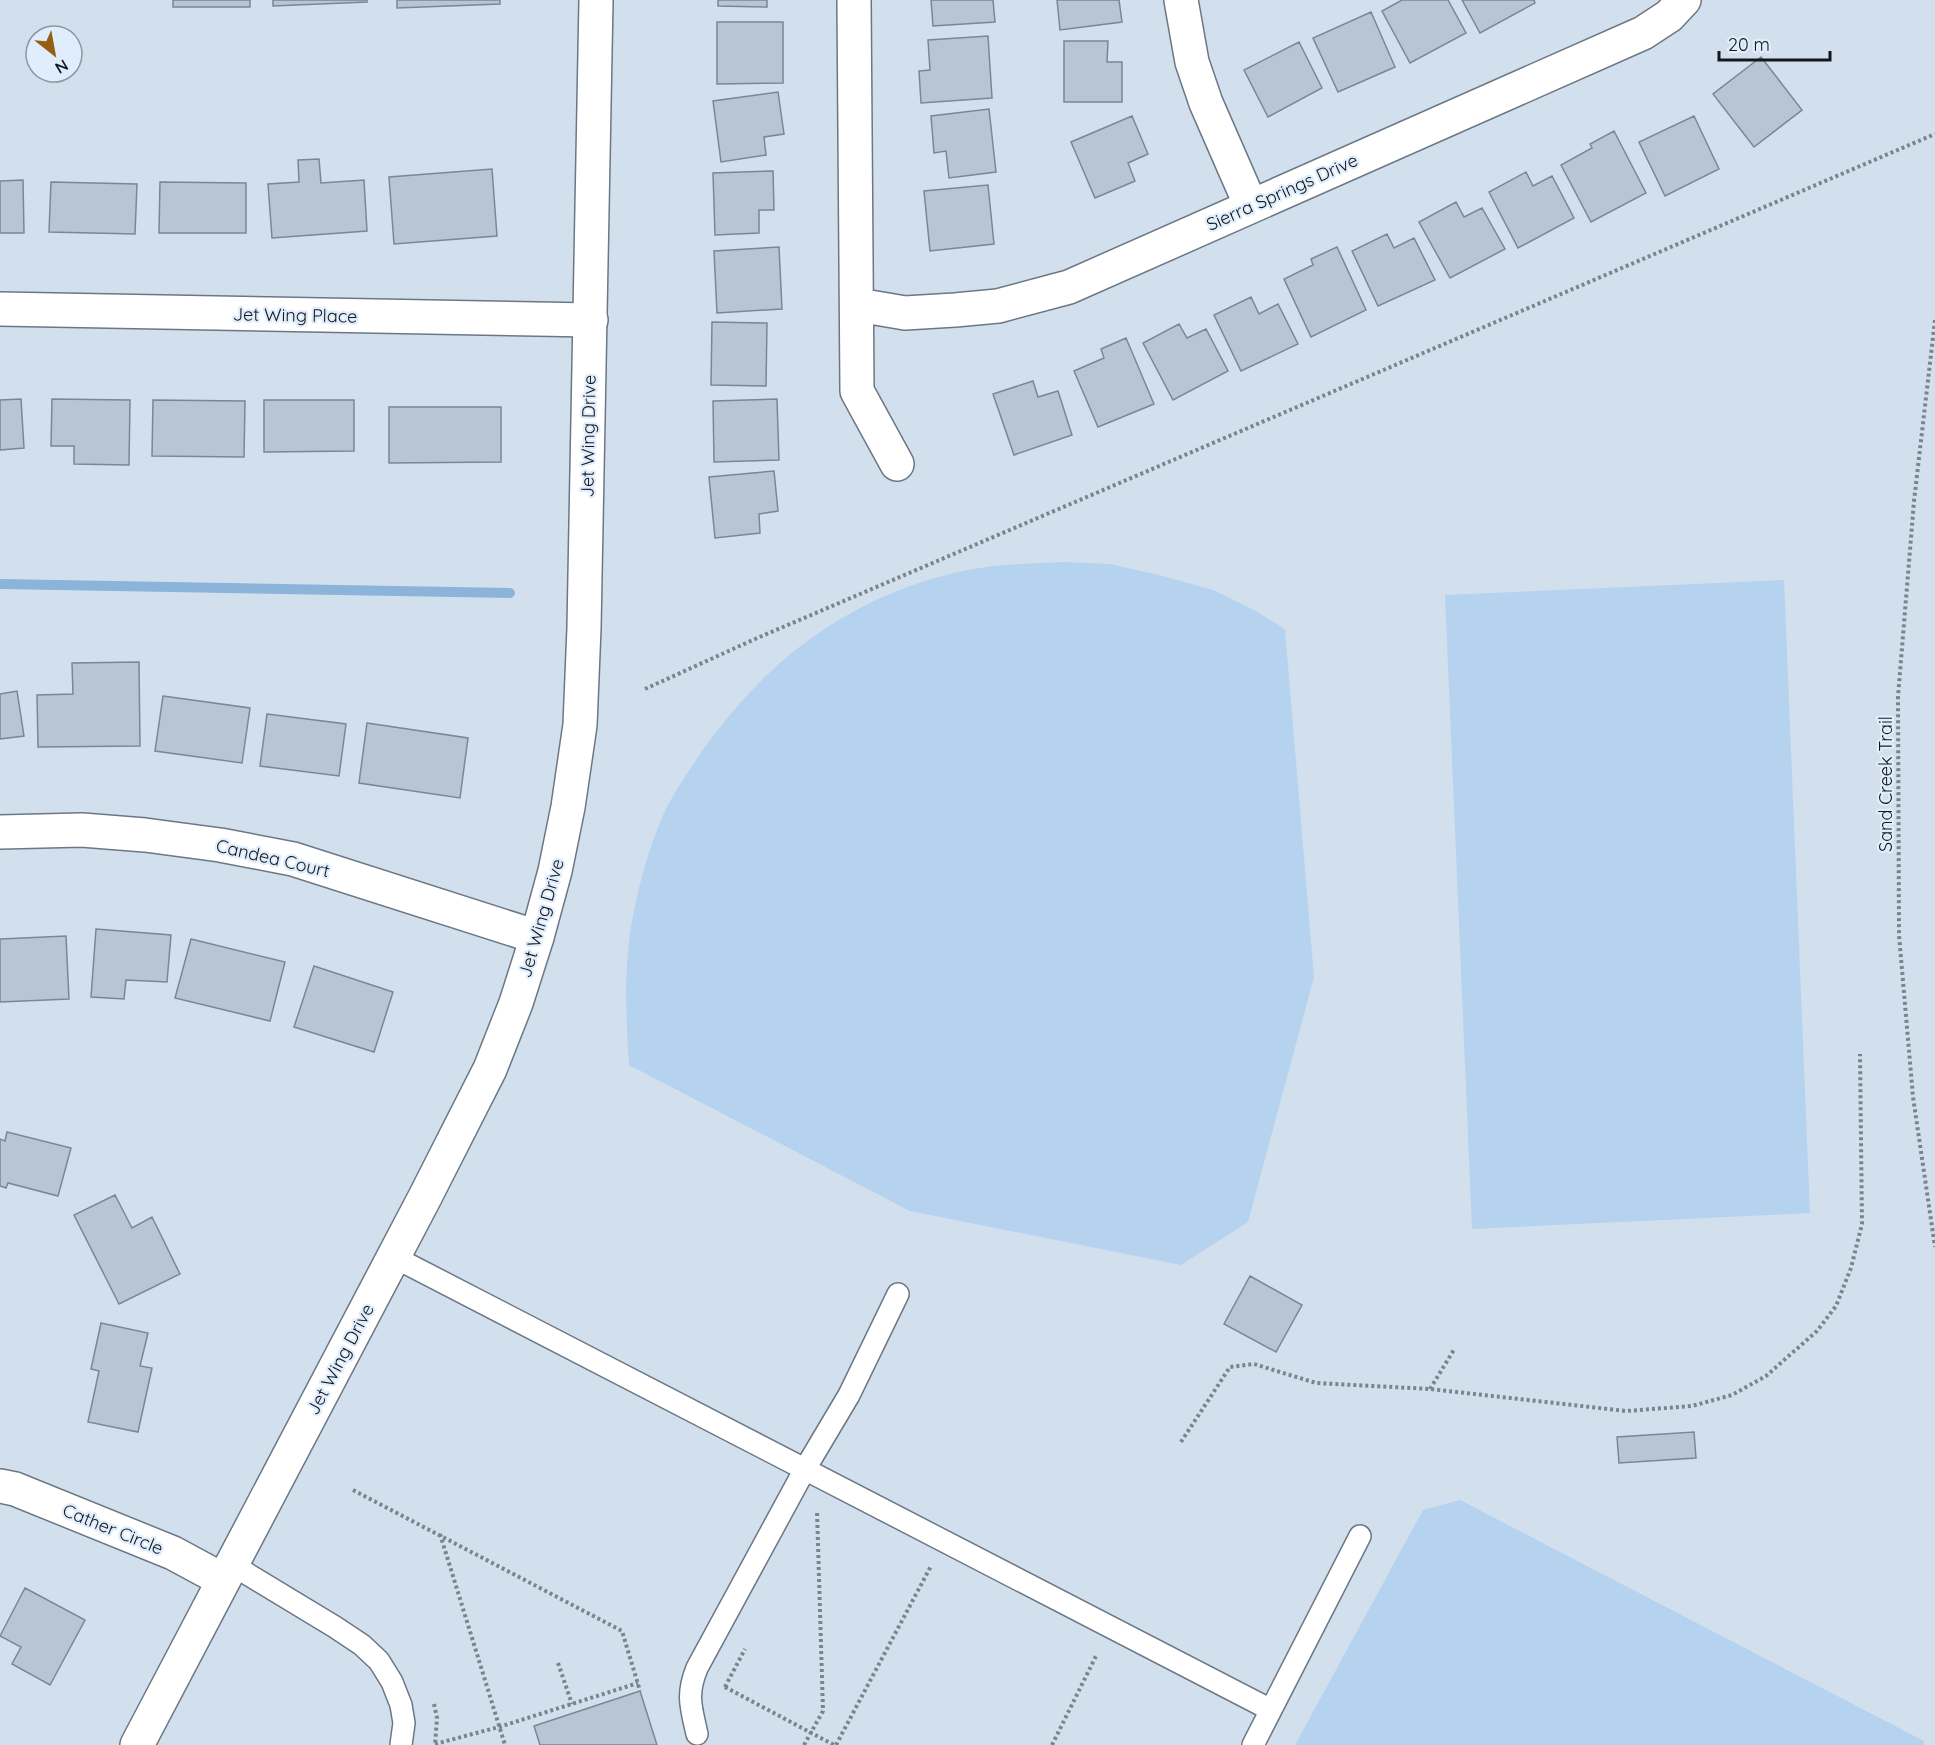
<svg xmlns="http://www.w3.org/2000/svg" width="1935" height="1745" viewBox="0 0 1935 1745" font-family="Quicksand,sans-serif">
  <rect width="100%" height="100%" fill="#d2e0ee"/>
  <path fill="#b5d2ef" d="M1063,562L1110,564L1163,576L1213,590L1254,610L1285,629L1314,977L1248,1222L1181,1265L910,1211L629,1065C626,1015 623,961 634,911C640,880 649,849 661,820C670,798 685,777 698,757C760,666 842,601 950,574C986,564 1026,564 1063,562Z
    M1784,580L1810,1213L1472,1229L1445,595Z
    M1460,1500L1924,1741L1923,1745H1295L1423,1510Z"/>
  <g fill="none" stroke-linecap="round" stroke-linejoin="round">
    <path stroke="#8cb3d9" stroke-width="10" d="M0,584L510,593"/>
  </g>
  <path fill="#b8c5d4" stroke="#7a8794" stroke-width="1.5" d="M173,0H250V7H173Z
    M273,0H367V2L273,6Z
    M397,0H500V4L397,8Z
    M718,0H767V7L718,6Z
    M931,0H993L995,22L933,26Z
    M1057,0H1119L1122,22L1060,30Z
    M1402,0H1448L1466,33L1410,63L1382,11Z
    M1462,0H1534L1535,3L1480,33Z
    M1371,12L1395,67L1338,92L1313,38Z
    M717,22H783V83L717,84Z
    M988,36L992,98L921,103L919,71L930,70L928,40Z
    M1064,41H1108L1107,62H1122V102H1064Z
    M1299,42L1322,88L1268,117L1244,70Z
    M1761,57L1802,110L1754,147L1713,94Z
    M778,92L784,134L764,137L766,155L721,162L713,101Z
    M989,109L996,172L949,178L946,151L934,153L931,116Z
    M1132,116L1148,154L1128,163L1135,181L1095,198L1071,142Z
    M1694,116L1719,169L1665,196L1639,142Z
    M1614,131L1646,193L1591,222L1561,165L1592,148L1590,144Z
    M319,159L321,183L364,180L367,231L272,238L268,184L299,182L298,160Z
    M492,169L497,236L394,244L389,177Z
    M773,171L774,210H759V233L715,235L713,173Z
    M1526,172L1533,186L1552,176L1574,218L1518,248L1489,192Z
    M23,180L24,233H0V181Z
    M51,182L137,184L135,234L49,232Z
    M160,182L246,183V233H159Z
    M988,185L994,244L930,251L924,191Z
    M1456,202L1464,217L1482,208L1505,249L1450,278L1419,222Z
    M1387,234L1394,248L1414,238L1435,280L1378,306L1352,251Z
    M779,247L782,309L717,313L714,251Z
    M1337,247L1366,310L1311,337L1284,279L1313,265L1311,259Z
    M1251,297L1259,314L1278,304L1298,344L1241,371L1214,315Z
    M712,322L767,323L766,386L711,385Z
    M1179,324L1187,338L1206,329L1228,371L1173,400L1143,343Z
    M1126,338L1154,404L1098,427L1074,371L1104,358L1101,349Z
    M1033,381L1038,397L1058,391L1072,435L1014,455L993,394Z
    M21,399L24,448L0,450V400Z
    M52,399L130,400L129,465L74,464V446H51Z
    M777,399L779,460L714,462L713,401Z
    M153,400L245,401L244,457L152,456Z
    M264,400H354V451L264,452Z
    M389,407H501V462L389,463Z
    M774,471L778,511L759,514L760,533L715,538L709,477Z
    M139,662L140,746L38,747L37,695L73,694L72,663Z
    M17,691L24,736L0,739V694Z
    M163,696L250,708L242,763L155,751Z
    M267,714L346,724L339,776L260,766Z
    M367,723L468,738L460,798L359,783Z
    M96,929L171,935L167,982L126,980L124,999L91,997Z
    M66,936L69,999L0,1002V939Z
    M191,939L285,962L270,1021L175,998Z
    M314,966L393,992L374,1052L294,1027Z
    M7,1132L71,1148L58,1196L8,1183L6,1188L0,1186V1139L5,1141Z
    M115,1195L132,1228L152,1217L180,1274L119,1304L74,1215Z
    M1250,1276L1302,1305L1276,1352L1224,1324Z
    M101,1323L148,1333L140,1366L152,1368L138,1432L88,1422L99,1371L91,1369Z
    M1694,1432L1696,1458L1619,1463L1617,1437Z
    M25,1588L85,1620L50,1685L12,1664L21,1647L0,1636Z
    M640,1691L657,1745H540L534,1726Z"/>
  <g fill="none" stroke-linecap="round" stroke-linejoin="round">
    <g stroke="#6b7784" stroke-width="24">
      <path id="lane" d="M394,1257L1271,1710
        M231,1564L335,1627L362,1645L379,1661L392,1682L401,1705L404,1723L401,1745
        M697,1734C691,1707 686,1695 697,1668L805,1469L849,1395L898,1294
        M1253,1745L1360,1536"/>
    </g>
    <g stroke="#6b7784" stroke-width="36">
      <path id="street" d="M854,0L857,391L897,464
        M1181,0L1192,62L1206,103L1251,206
        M858,305L905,313L955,310L998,306L1069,287L1643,33L1669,16L1684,0
        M0,309L591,320
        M0,832L82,830L145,835L220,845L293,859L537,937
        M0,1486L15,1489L173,1553L223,1580"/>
    </g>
    <g stroke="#6b7784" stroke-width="36">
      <path id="secondary" d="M137,1745L425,1197L490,1069L516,1003L537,937L555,871L568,807L580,725L584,628L596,0"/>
    </g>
    <path stroke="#7a848e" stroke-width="4" stroke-dasharray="3 3" stroke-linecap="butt" d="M1935,320L1914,501L1898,697L1899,935L1913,1097L1935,1247
      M645,689L755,639L1935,134
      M1430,1389L1455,1348
      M1181,1442L1230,1367L1254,1364L1316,1383L1430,1389L1626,1411L1692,1406L1732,1395L1766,1376L1817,1331L1836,1306L1851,1268L1862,1224L1860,1054
      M353,1490L622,1631L640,1691
      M440,1534L505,1745
      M558,1663L572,1704
      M725,1687L745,1649
      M725,1687L834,1745
      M434,1704L437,1718L435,1745
      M435,1744L499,1727L638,1683
      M804,1745L823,1711L817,1511
      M836,1745L931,1566
      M1052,1745L1097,1654"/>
    <use href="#lane" stroke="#fff" stroke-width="21"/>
    <use href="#street" stroke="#fff" stroke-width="33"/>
    <use href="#secondary" stroke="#fff" stroke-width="33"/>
  </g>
  <g text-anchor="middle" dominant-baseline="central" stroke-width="4.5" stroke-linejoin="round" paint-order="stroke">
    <g font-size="18" fill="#12171c" stroke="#dfedfc">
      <text transform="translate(1282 192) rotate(-24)">Sierra Springs Drive</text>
      <text transform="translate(295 315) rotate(1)">Jet Wing Place</text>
      <text transform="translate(588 436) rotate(-89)">Jet Wing Drive</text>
      <text transform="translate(1885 784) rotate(-90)">Sand Creek Trail</text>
      <text transform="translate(273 858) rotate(13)">Candea Court</text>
      <text transform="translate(541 918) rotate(-74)">Jet Wing Drive</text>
      <text transform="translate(340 1359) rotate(-62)">Jet Wing Drive</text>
      <text transform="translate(113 1529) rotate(22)">Cather Circle</text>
    </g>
  </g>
  <g transform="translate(54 54) rotate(149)"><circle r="28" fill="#dfedfc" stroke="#8d97a2" stroke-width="1.5"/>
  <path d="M0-4.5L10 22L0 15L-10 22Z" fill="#945f15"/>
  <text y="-9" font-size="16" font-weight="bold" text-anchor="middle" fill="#12171c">N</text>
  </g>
  <path d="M1719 51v9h111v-9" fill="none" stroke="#12171c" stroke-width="3"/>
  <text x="1728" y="51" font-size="18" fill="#12171c" stroke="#dfedfc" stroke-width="4.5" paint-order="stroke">20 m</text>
</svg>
